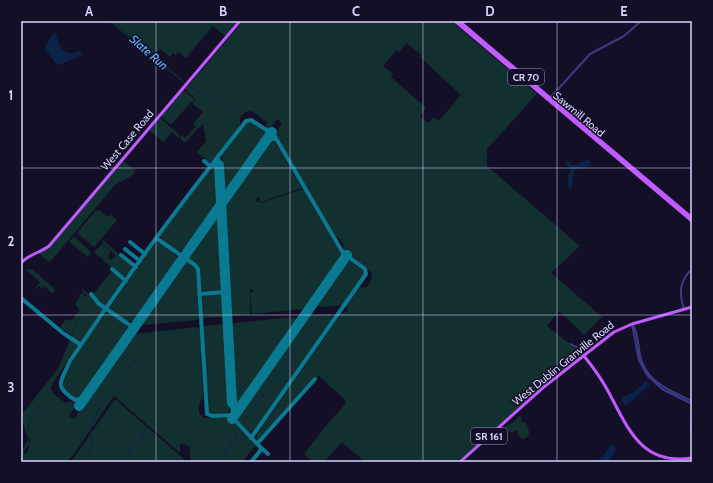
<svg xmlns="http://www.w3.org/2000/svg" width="713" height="483" viewBox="0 0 713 483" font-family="Cabin,sans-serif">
  <rect width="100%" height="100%" fill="#130f26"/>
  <path fill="#12302f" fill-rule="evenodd" d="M109,21H240L226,37L213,26L186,58L178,52L176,55L173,53L170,57L160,49L155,56L186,83L185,84Z
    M243,21H451L537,94L487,149V166L580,246L551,273L602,317L584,335L559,311L547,326L575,348L580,355V356L530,398L459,462H365L342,442L324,462H313L304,454L325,427L346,403L343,398L319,376L260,441L258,442L256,440L257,434L341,314L348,311L347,305L359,288L367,287L372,279L371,272L345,253L342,249L344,245L339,238L335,237L275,134L282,123L277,119L269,130L266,128L267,122L252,111L245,112L240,118V127L210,163L208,162L197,152L206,141L203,123L186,142H184L180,139L181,135L185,138L196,126L193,124L203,112L193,104L195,99L185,89V88L189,85ZM407,43L421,55L420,57L461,95L439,121L434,117L428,123L420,117L426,108L391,77L393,74L383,66L397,50L399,52Z
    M183,90L194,99L192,103L191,102L171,125L162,117V115Z
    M160,118L179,134V138L172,132L163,142L149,130Z
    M251,122L265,131L266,134L226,191H224L222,155L247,123Z
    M270,140H274L302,188L262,202L259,201L260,198L257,197L256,201L261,203L303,189L341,254V259L304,309L252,314L250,293L253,292L252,289L250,290V314L234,316L231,315L224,206Z
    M122,161L125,162L135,170V172C130,179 122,180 115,185L50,262H49L39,254L46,249Z
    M211,168H214L216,170L217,204L185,250L178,251L162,240L160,236Z
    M96,210L98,211L99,210L107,217L111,215L117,220L94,247L77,233Z
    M216,217L218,218L222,288L220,291H203L201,290L199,267L190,260L188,256Z
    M74,236L91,252L88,257L69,242Z
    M103,240L132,265L133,269L127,276H122L94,252L102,244L110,251L108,258L111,260L116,256L102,243Z
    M158,242C165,246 178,252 177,261L135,321C127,323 112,314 110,307L153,246L156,243Z
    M350,261L364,271V275L343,305L321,307L318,306V303L347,262Z
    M186,262L194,266L196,269L199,318L197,320L143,325L142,323Z
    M29,269L33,270L55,289L54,292L52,293L44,286L42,288L39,286L34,291L40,282L26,270Z
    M111,272C115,271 122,277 123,282L108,305L104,306L98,301L93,294Z
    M83,289L103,310L54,381L51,388L53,394L66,403L71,401L76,405L69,416L74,419L134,334L197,327L200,329L203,398L199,404V413L204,418H230L256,445L242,462H192C187,454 195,442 180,445V453L114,396L68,462H21V452L29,439L30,444L24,450V453L26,454L31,442L25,432L23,420V413L59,367L83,306L71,335L60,327L66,319L68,321L70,319L72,320L80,310L75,304L80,297L79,296L82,293H83L86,299V295L82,291Z
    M220,294L223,297L224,315L222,317L203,318L201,298L203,295Z
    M106,313L110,314L125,324L127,326V332L82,396L75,398L64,391C58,375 96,327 106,313Z
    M330,314L333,318L326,328L254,431L248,432L237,420V418L308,317L310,315Z
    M294,317L296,318V322L237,405L236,404L231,326L234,323Z
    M222,324L224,326L229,411L228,413L211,415L208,413L203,328L204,326Z
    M115,399L185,460L188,462H71Z
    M519,416L522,417L521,421L526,423C529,429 532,438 522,439L518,435L517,430L512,433L506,429L494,441L489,443V440L508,425L515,421Z"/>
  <path fill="#0c2248" d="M54,32L55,33C61,48 61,57 81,51L82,52V55L59,65C53,63 50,53 44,49Z
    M566,160L573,165L588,160L591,163L590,166L574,170L572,187L570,190L568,188C568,180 567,175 571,169L565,163Z
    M646,381L649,383V386L625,406L621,399L622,397L634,392Z
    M611,445L615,446L616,448L610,461L595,462L604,455Z"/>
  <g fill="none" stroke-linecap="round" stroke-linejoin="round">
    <path stroke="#0c2248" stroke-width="1" d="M112,21L185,83
      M188,86L236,113
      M111,394L135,360V356
      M261,398L314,321
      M244,421L260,400
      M27,434L29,423L38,407
      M224,449V457
      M90,462L89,457L92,440L90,429L97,412L109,397
      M128,462V458L126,456L129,453L128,451L138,445L146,428
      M223,462L238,430"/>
    <path stroke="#0a7a92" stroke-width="4" d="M268,138L275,139
      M204,161L210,166L219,165L218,156
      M156,238L195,265L198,269L207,414L212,416L235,415
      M130,242L145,254
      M125,249L140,261
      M121,255L136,267
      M112,269L126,281
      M91,294L99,304L134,328
      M199,294L226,292
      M21,298L63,333L81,345
      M85,398L75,400C53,386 61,382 70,361C124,280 182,201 243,125L246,121L251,120L274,135L343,253L365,269L366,274L251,438
      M232,403L233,417
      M230,415L261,448L260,451L251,462
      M268,454L257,444L315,379"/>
    <path stroke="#0a7a92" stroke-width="10" d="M219,165L232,403
      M79,406L272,132
      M232,419L347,255"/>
    <path stroke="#3d3a85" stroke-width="2" d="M550,98L590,54L624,36L641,21
      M684,309C679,293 679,281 692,269
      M632,324L639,360L647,375L662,389L692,404
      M633,325C638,333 638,345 640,355C645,382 671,391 692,401
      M571,344L579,349L584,356
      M692,417L691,423L692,436"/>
    <path stroke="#c25bff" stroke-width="3" d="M455,21L692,221
      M459,21L692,218
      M21,263C29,254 40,253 49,246L240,21
      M584,356C593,367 601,378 608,391C628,428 641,466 692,458
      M460,462L545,386L614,332L632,324L692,307"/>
  </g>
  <path fill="none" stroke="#d9d4ff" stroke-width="1" stroke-opacity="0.55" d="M156,21V462M290,21V462M423,21V462M557,21V462M21,168H692M21,315H692"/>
  <g text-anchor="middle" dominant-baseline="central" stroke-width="3" stroke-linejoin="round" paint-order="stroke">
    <g fill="#130f26" stroke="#9e99be" stroke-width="1">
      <rect x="508" y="69" width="36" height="16" rx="3"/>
      <rect x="471" y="428" width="36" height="16" rx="3"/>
    </g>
    <g font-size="10" font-weight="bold" fill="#d9d4ff">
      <text x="526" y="77">CR 70</text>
      <text x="489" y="436">SR 161</text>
    </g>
    <g font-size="11" fill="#d9d4ff" stroke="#130f26">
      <text transform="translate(579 114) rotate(40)">Sawmill Road</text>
      <text transform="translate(127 140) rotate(-50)">West Case Road</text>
      <text transform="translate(563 363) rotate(-39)">West Dublin Granville Road</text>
    </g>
    <g font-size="12" font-style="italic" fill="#62b6ff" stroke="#130f26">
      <text transform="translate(149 52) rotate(41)">Slate Run</text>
    </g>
  </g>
  <rect width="713" height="483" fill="none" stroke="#130f26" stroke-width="44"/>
  <rect x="22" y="22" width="669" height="439" fill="none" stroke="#d9d4ff" stroke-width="1.5"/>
  <g font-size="13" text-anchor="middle" font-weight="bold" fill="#d9d4ff">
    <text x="89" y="16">A</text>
    <text x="223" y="16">B</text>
    <text x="356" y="16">C</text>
    <text x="490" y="16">D</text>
    <text x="624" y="16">E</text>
    <text x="11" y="100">1</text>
    <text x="11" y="246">2</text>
    <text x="11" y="392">3</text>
  </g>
</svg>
